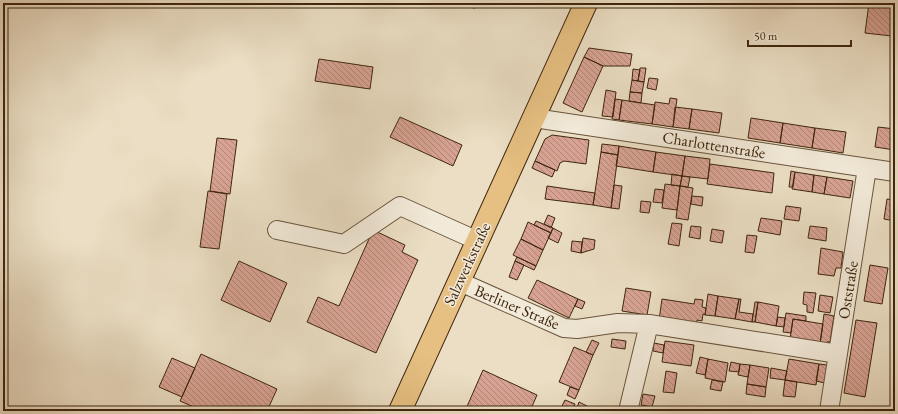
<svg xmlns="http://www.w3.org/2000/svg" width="898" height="414" viewBox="0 0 898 414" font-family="'EB Garamond',serif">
  <defs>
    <pattern id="building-back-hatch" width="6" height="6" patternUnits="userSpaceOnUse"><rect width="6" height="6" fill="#d8a394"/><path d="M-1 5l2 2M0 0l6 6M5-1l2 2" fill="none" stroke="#b18577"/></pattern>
  </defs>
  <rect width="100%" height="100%" fill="#ebdec4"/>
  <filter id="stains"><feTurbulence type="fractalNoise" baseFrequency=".005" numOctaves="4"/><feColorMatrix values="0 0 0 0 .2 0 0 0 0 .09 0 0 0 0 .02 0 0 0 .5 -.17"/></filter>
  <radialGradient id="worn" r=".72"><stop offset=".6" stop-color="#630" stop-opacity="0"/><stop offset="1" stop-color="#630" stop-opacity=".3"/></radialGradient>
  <path fill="url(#building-back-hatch)" stroke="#3f260e" d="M295,3H323L322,7Z
    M438,3H476L475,8Z
    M869,3H895L892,36L865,33Z
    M589,48L632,54L630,66H603L584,57Z
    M584,57L603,66L582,112L563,103Z
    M319,59L373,67L370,89L315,81Z
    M640,68H646L644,82L638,81Z
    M633,69L640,70L638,81L632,80Z
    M649,78L658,79L656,90L647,88Z
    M632,80L644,82L642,93L630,92Z
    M606,90L616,92L613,117L602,116Z
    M630,92L642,93L641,103L629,101Z
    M670,98L677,99L673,127L652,124L655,102L669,104Z
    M615,99L622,100L619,120L612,119Z
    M622,100L655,105L652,124L619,120Z
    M675,107L692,109L689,129L673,127Z
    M692,109L722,113L719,133L689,129Z
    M400,117L462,145L453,166L390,137Z
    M751,118L783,123L780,143L748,138Z
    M783,123L815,128L812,148L780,143Z
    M878,127L895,129V150L875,147Z
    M815,128L846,132L843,153L812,148Z
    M552,135L589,140L586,164L564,161L560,163L557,171L535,161L545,139Z
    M217,138L237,140L230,194L210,191Z
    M602,144L619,146L618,155L601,152Z
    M619,146L656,152L653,172L616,166Z
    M601,152L618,155L611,208L593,205Z
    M656,152L685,156L682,176L653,172Z
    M685,156L710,159L708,179L682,176Z
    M535,161L555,170L552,177L532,168Z
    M710,164L774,173L772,193L707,184Z
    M791,171L795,172L793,187H789Z
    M795,172L814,175L812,192L792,189Z
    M672,174L682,176L680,186L671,185Z
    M814,175L827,177L824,194L812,192Z
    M682,176L690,177L688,187L680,186Z
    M827,177L853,181L850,198L824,194Z
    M665,184L680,186L677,210L662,208Z
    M614,185L622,186L619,209L611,208Z
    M547,186L595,193L593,205L545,199Z
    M680,186L693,188L688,220L676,218Z
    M655,189L664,190L662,203L653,202Z
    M208,191L227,194L219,249L200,247Z
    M692,196L703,197L702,206L691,204Z
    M887,199L895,200V221L884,219Z
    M641,201L651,202L649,213L640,212Z
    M786,206L801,208L799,221L784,219Z
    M548,215L555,218L551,228L544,224Z
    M761,218L782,221L780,235L758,231Z
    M536,221L553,228L551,233L534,225Z
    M528,222L551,233L543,250L521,239Z
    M672,223L682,224L679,246L668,244Z
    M691,226L701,227L700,239L689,237Z
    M810,226L827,228L826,241L808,238Z
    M553,228L562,233L558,243L548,238Z
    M712,229L724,231L722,243L710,241Z
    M373,230L405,245L402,252L418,260L376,353L307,322L318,297L339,306Z
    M747,235L757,236L754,253L745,252Z
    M583,238L595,240L594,249L581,253Z
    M521,239L543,250L536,266L513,255Z
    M572,241L582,242L581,253L571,251Z
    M821,248L843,252L841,268H836L834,276L818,274Z
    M517,257L536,266L534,270L515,261Z
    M239,261L287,283L270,322L221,300Z
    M515,261L524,265L517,280L509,277Z
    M870,265L888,268L882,304L864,301Z
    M537,280L578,299L569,318L528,298Z
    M626,288L651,292L647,315L622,311Z
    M804,292L816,293L813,313L807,312V305L803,304Z
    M708,294L718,296L715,316L705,315Z
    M820,295L833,297L830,313L818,311Z
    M718,296L739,299L735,319L715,316Z
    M578,299L585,302L582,309L575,306Z
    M662,299L694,304L695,299L703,300L702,307L706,308L705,315L703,314L702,321L697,320L696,326L659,320Z
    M739,299H741L739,312L753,314L752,322L735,319Z
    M755,302H758L755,322H752Z
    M758,302L779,306L776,326L755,322Z
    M786,313L806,316V321L793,319L791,333L783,332Z
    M824,314L834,316L830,342H827V345L820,344Z
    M778,317L785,318L784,327L776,326Z
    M793,319L823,324L820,344L790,339Z
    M856,320L877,323L865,397L844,393Z
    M612,339L626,341L625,349L611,347Z
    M592,340L599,343L593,355L586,352Z
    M665,341L694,345L691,366L662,362Z
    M654,343L664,345L663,353L653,351Z
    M574,347L593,355L579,390L559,382Z
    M201,354L277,389L267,411H203L180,401Z
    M700,357L708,359L705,375L696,373Z
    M172,358L195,368L182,397L159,387Z
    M708,359L728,363L725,382L705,378Z
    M789,359L819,364L816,385L785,380Z
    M731,362L740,364L739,372L729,371Z
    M740,364L750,365L748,377L738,375Z
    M819,364L827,365L825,383L816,381Z
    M750,365L769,368L766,387L747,384Z
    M771,368L787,371L785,380L770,378Z
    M483,370L537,395L530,411H500L492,407L490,411H465Z
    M666,371L677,373L674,393L663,392Z
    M712,380L723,382L721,391L710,389Z
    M785,380L797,382L795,397L783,396Z
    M747,384L766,387L765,397L746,394Z
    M570,387L579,390L575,399L567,395Z
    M643,394L655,396L652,407L641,405Z
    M565,400L575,404L572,411L560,410Z
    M579,402L587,406L585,411H576Z"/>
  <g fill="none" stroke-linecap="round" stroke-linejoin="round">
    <g stroke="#6a543c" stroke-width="20">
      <path id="minor" d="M534,118L895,172
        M277,230L344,244L400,206L478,241
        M458,281L564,328L577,329L618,323L649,324L838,354
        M628,411L649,324
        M829,411L867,168"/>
    </g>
    <g stroke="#3f260e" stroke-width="24">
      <path id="major" d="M400,411L586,3"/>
    </g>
    <use href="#minor" stroke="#f2ead9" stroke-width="18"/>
    <use href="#major" stroke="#e6bf82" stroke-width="22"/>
  </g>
  <g text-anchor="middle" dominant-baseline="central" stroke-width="3" stroke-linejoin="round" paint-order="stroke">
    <g font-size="16" fill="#3f260e" stroke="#f2ead9">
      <text transform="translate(714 145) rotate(9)">Charlottenstraße</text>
      <text transform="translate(467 264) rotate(-65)">Salzwerkstraße</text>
      <text transform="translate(848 290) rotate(-81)">Oststraße</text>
      <text transform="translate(517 307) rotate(23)">Berliner Straße</text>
    </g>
  </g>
  <rect width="898" height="414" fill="none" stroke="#ebdec4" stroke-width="16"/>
  <rect x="4" y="4" width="890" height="406" fill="none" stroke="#3f260e" stroke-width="2"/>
  <rect x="8" y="8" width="882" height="398" fill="none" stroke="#3f260e"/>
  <path d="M748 40v6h103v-6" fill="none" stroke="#3f260e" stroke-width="2"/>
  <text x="754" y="40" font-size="12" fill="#3f260e" stroke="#f2ead9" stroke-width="3" paint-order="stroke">50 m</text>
  <rect width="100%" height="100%" filter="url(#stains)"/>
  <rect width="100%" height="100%" fill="url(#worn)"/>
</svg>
